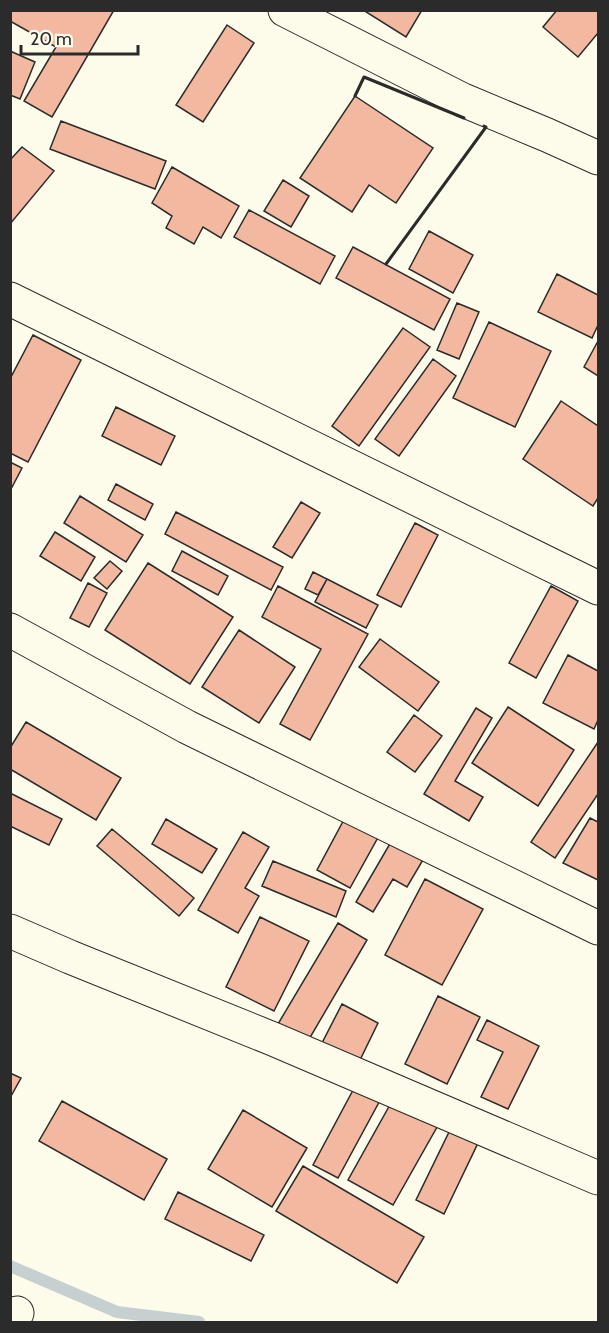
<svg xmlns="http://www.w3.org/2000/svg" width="609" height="1333" viewBox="0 0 609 1333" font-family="Cabin,sans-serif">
  <rect width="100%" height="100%" fill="#fdfbea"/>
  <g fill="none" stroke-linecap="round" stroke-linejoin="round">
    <path stroke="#c7d0d0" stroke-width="12" d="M10,1266L117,1312L199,1322"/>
  </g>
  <path fill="#f2b8a0" stroke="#2b2b2b" stroke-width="1.5" d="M10,10H114L52,117L24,101L56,47L10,21Z
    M363,10H422L406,37Z
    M557,10H598V33L578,57L543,27Z
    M227,25L254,43L203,122L176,105Z
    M10,51L35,62L20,99L10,95Z
    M355,96L433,148L396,203L369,185L352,212L300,178Z
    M61,121L166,161L155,189L50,149Z
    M22,147L54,171L10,224V160Z
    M172,167L239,206L221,238L203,227L194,244L166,228L172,216L152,203Z
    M283,180L309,196L291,227L264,211Z
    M249,210L335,256L320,284L234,237Z
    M429,231L473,255L453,293L409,269Z
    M353,247L450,299L434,330L336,278Z
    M557,274L598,295V325L592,338L538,312Z
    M457,303L479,312L459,359L437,350Z
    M489,322L551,351L515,427L453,398Z
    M403,328L430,347L359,446L332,426Z
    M33,335L81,360L28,462L10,453V379Z
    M598,341V376L584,367Z
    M433,359L456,376L399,456L375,439Z
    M561,401L598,426V498L593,506L523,459Z
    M116,407L175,436L161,465L102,436Z
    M10,462L22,468L10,491Z
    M116,484L153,504L145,520L108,500Z
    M80,496L143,535L126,562L64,523Z
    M301,502L320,513L292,558L273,547Z
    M176,512L283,567L271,590L165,534Z
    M415,523L438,535L401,607L377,595Z
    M55,532L95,557L81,581L40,556Z
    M182,551L228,576L218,595L172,571Z
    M110,561L122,571L107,589L94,578Z
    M148,563L233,617L190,684L105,630Z
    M313,572L327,579L318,595L305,589Z
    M327,579L378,605L366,628L315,602Z
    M88,583L107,593L89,627L70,618Z
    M278,586L368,634L310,740L280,724L321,649L262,617Z
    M551,586L578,601L536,678L509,663Z
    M239,630L295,667L259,723L202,687Z
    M380,639L439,682L418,711L359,667Z
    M568,655L598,671V720L594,729L543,703Z
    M508,707L574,750L538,806L472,763Z
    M476,708L492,718L455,781L483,797L469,821L424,794Z
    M414,715L442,736L415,772L387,752Z
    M26,722L121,778L96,820L10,769V748Z
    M598,742V794L555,858L531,842Z
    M10,793L62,819L49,845L10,826Z
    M347,814L381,832L350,888L317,870Z
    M590,818L598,822V880L563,863Z
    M166,819L217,849L202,873L152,844Z
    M112,829L194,898L179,916L97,846Z
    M243,832L269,847L245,888L259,896L238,933L198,910Z
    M395,835L427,853L407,887L393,879L373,912L356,902Z
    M273,861L346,891L336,917L262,886Z
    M425,879L483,909L442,985L385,955Z
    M260,917L309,941L274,1011L226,987Z
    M338,923L367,940L308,1041L278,1024Z
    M438,996L480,1017L447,1084L405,1064Z
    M342,1004L378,1023L359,1062L322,1043Z
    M487,1020L539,1046L508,1109L481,1097L503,1052L477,1040Z
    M10,1073L21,1078L10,1098Z
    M359,1079L384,1093L338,1178L313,1165Z
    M396,1094L441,1120L393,1205L348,1180Z
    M62,1101L167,1159L144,1200L39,1141Z
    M243,1110L307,1148L272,1207L208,1169Z
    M450,1130L478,1143L444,1214L416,1200Z
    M303,1166L424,1237L397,1283L276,1211Z
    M178,1192L264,1235L251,1261L165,1219Z"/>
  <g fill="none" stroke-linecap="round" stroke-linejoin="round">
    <g stroke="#2b2b2b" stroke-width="35">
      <path id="minor" d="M285,10L463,100L547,135L598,158
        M10,299L598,588
        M10,630L187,727L598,928
        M10,931L70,957L273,1039L598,1178
        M12,1322L17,1313"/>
    </g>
    <use href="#minor" stroke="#fdfbea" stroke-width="33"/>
    <path stroke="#2b2b2b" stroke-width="3" d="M355,96L364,77L464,118
      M386,264L486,127L484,126"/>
  </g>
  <rect width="609" height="1333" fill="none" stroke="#2b2b2b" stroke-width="24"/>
  <path d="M21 45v9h117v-9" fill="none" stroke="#2b2b2b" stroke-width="3"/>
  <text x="30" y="45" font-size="18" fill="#2b2b2b" stroke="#fdfbea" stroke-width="4.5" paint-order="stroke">20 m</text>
</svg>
